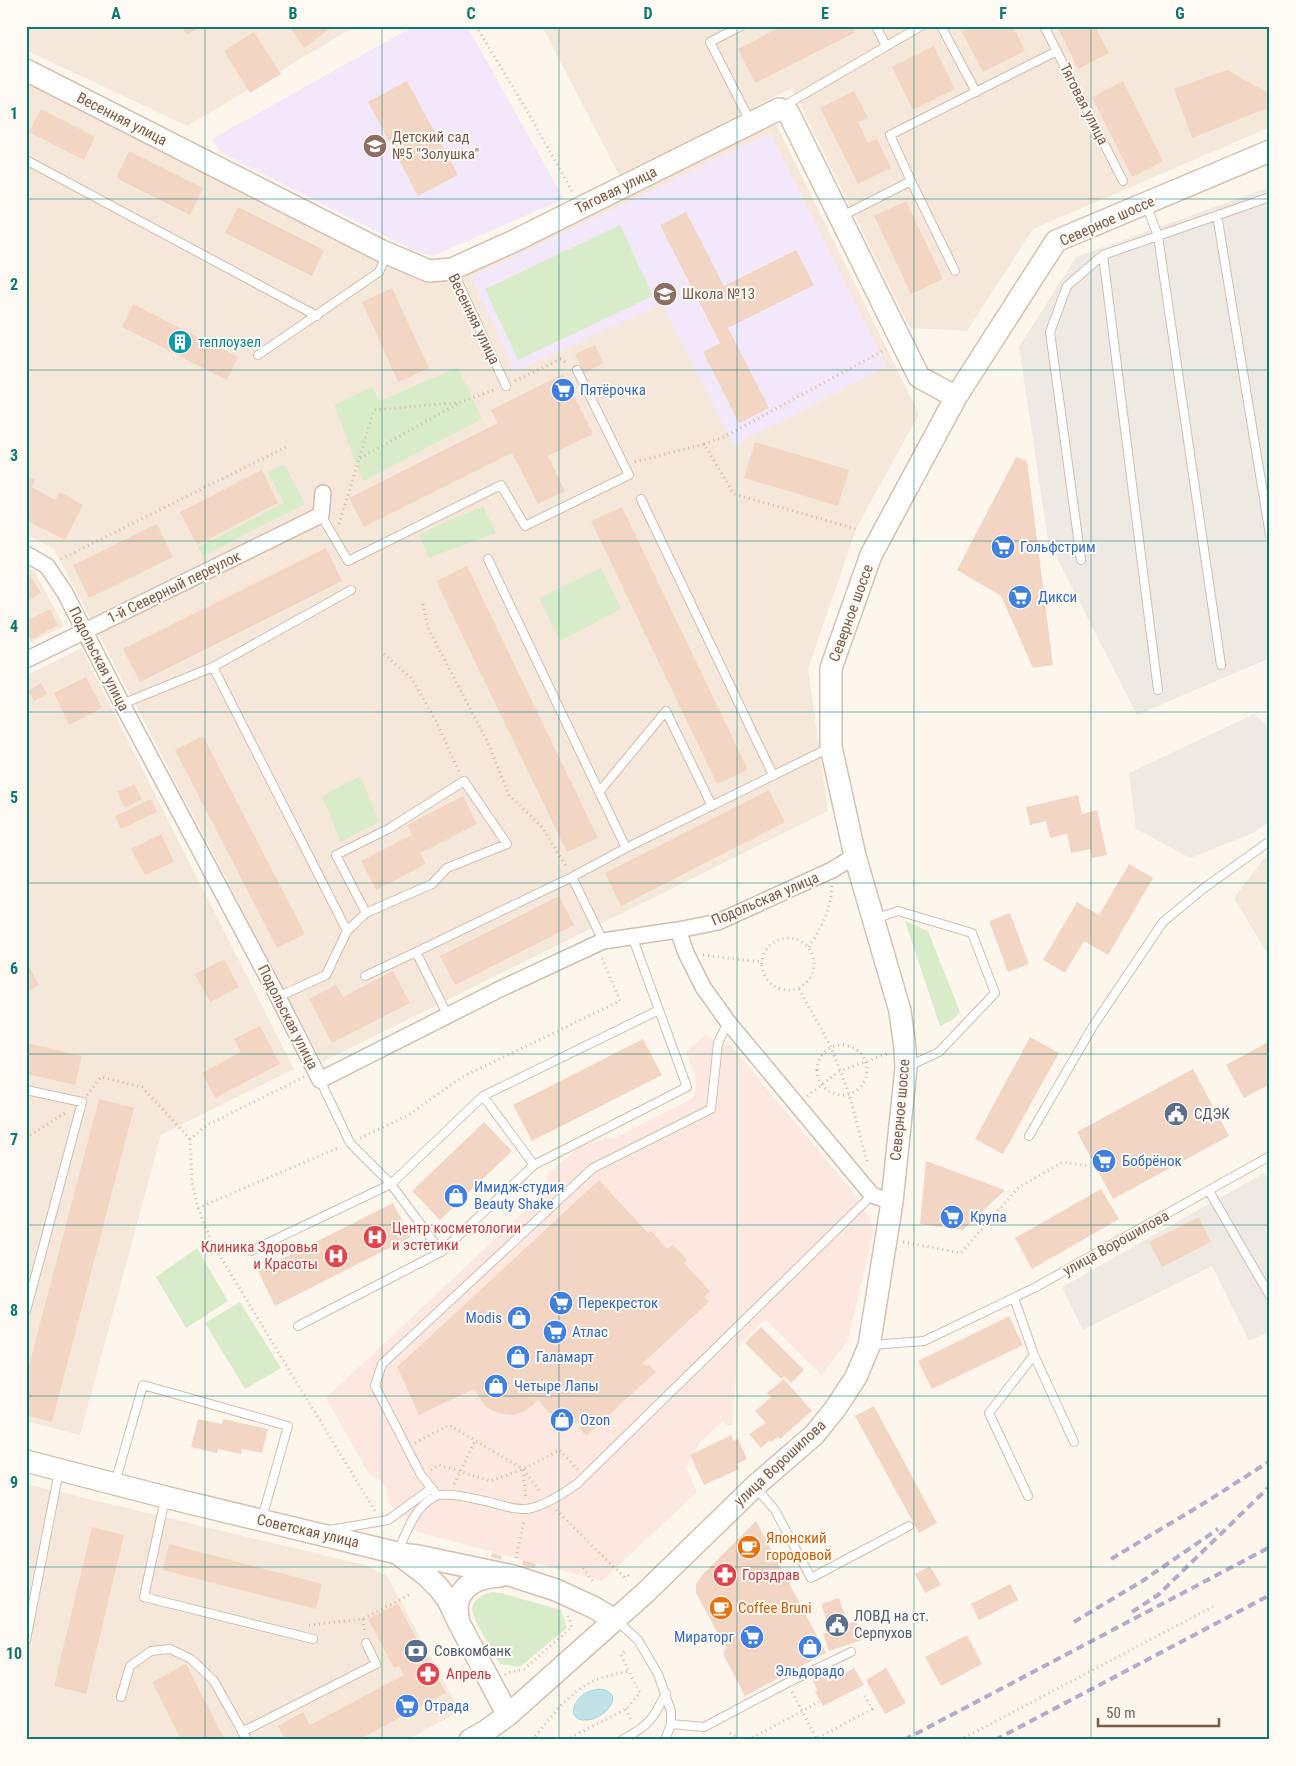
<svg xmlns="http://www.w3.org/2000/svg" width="1296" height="1766" viewBox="0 0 1296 1766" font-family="'Roboto Condensed',sans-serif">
  <rect width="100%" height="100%" fill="#fdf6ec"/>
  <path fill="#f5e8da" d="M26,26H356L187,126L30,52L26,49Z
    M542,26H1270V127L1033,229L967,331L910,328L792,88L619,175Z
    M26,77L405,268L441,282L774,120L919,414L856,529L808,669L828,811L322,1062L54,549L26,534Z
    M26,567L34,571L64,626L26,645Z
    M81,648L294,1069L161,1135L80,1435L26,1421V676Z
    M1270,851V958L1234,898Z
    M26,1484L365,1565L387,1576L460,1711L407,1740H26Z"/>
  <path fill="#fde8e0" d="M706,1034L718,1043L730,1045L850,1188L870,1218L874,1230L848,1340L822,1376L765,1319L738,1347L732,1425H726L723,1421L700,1442L686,1467L697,1492L602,1581L418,1532L388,1502L386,1488L382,1481L370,1476L326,1398L545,1192L547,1174L581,1146L607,1138H615L693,1098L696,1088L695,1076L686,1052Z"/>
  <path fill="#efe9e4" d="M1270,187V658L1137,715L1048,540L1019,347L1076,257Z
    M1254,714L1270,728V822L1251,834L1190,858L1136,829L1129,773Z
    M1264,1173L1270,1184V1332L1249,1341L1212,1266L1083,1330L1062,1287Z"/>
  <path fill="#f3e8fa" d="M414,26H467L564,199L433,256L415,251L220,152L212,139Z
    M770,133L887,366L734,446L662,304L515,372L471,277Z"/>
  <path fill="#d8ecc9" d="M620,225L653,296L518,360L485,289Z
    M458,367L482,419L363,481L334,405L372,387L380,401Z
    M284,464L305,504L203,556L198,547L284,503L268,472Z
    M483,506L496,533L428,558L419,534Z
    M601,568L621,609L560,641L539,598Z
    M360,776L379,821L341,842L322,796Z
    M905,921L928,931L960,1012L954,1019L940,1026Z
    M197,1248L228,1301L186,1328L156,1277Z
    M240,1302L281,1368L245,1389L205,1323Z
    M492,1592L501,1593L561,1610L567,1628L520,1667L500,1664C494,1654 471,1617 472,1608C474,1598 484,1594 492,1592Z"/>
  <path fill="#bfe3e8" stroke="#a5d3da" d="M599,1689C628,1692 605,1719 587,1720C567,1721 572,1702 584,1694C588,1691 594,1690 599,1689Z"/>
  <path fill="#f3d5c3" d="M181,26H196L197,29L187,35Z
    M289,26H328L330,29L304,48Z
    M782,26H853L856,32L755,83L738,49Z
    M974,26H1013L1025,51L983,72L962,32Z
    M1057,26H1095L1109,53L1078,69Z
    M254,32L281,74L250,93L224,51Z
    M934,46L955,89L913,110L892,67Z
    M1227,70L1270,94V107L1192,138L1174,89Z
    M407,81L458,175L418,196L368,102Z
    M1123,81L1163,161L1132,177L1092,97Z
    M854,91L868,118L858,122L868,143L877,139L891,168L858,184L820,108Z
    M41,109L95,137L84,160L29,132Z
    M129,151L203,188L190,215L116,178Z
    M906,201L943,279L911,294L874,216Z
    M238,207L324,250L312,276L225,233Z
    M686,212L724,286L796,250L814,285L728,328L769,408L739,423L703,352L720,343L660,225Z
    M392,288L429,368L398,382L362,302Z
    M133,304L238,357L227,380L122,327Z
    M595,345L604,363L584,373L575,354Z
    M563,374L593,434L548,456L565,491L538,504L512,453L364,527L349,498L498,423L491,410Z
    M755,442L849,470L838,506L744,478Z
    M1016,457L1027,461L1053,665L1033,668L1001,596L957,570Z
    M262,470L278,503L197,545L180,512Z
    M26,475L35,480L32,487L55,500L60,492L83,505L65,540L26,520Z
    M622,507L748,770L717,784L591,521Z
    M157,524L173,557L89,598L73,565Z
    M326,548L342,581L140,682L123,649Z
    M467,566L598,838L567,852L436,581Z
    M30,575L41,593L28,601L26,577Z
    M50,609L58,625L31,640L26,630V621Z
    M86,677L102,708L69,725L54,693Z
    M41,683L47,694L34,701L28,691Z
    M203,736L305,934L277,948L175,750Z
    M134,784L142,799L125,808L117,792Z
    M769,790L785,822L621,906L605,873Z
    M1078,795L1082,814L1097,810L1107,855L1092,858L1090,849L1071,853L1067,834L1050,838L1046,821L1030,825L1026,807Z
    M463,796L477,824L420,853L426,864L376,890L361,861L412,835L407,825Z
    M151,799L157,812L121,829L115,816Z
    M161,834L174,862L145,875L131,849Z
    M1129,864L1153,878L1108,955L1084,941L1065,973L1043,960L1077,902L1099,915Z
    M559,896L574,925L455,985L440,956Z
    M1010,913L1029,964L1008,972L989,921Z
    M224,959L239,987L210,1002L195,974Z
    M26,961L39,985L26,992Z
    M393,971L410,1003L332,1043L309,999L336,985L343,997Z
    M260,1026L280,1064L215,1098L202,1073L241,1052L234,1039Z
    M1030,1037L1059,1053L1003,1154L975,1139Z
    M643,1039L662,1075L532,1141L513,1105Z
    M1270,1041V1084L1244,1098L1226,1065Z
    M26,1043L82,1056L75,1085L26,1074Z
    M1193,1069L1229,1136L1113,1199L1077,1132Z
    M99,1099L134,1108L52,1422L26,1415V1377Z
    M484,1122L512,1151L440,1220L412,1191Z
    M926,1161L1005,1190L963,1230L920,1224Z
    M599,1180L648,1233L651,1231L667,1249L673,1244L687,1260L684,1263L710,1291L704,1297L709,1302L643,1363L646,1366L648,1364L656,1372L586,1436L579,1428L581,1426L577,1422L564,1429L538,1400L531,1407L523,1412L513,1415L503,1414L493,1411L485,1406L474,1389L419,1415L397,1367Z
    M1101,1189L1119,1219L1032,1269L1015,1238Z
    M393,1203L411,1237L275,1306L258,1271Z
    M1199,1217L1211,1242L1162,1267L1149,1242Z
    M1009,1316L1023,1345L932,1389L918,1361Z
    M761,1327L804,1370L791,1383L784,1376L781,1379L745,1343Z
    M784,1379L812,1411L780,1439L778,1437L771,1442L770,1440L761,1448L749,1434L766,1423L755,1411L771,1397L767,1393Z
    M874,1406L937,1523L919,1533L855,1416Z
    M198,1419L222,1424L223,1419L268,1429L262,1453L242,1449L241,1454L218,1449L217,1453L191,1447Z
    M731,1435L734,1441L738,1439L747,1459L737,1464L739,1469L704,1485L690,1455Z
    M756,1521L826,1653L745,1696L723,1654L726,1648L696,1593V1584L703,1574Z
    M92,1527L124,1535L86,1694L54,1686Z
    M169,1544L322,1584L316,1609L163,1570Z
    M492,1553L502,1556L501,1560L491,1557Z
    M523,1560L536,1564L535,1568L522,1565Z
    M930,1566L941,1585L925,1593L915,1574Z
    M1010,1584L1018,1600L979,1620L971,1604Z
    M839,1598L848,1624L856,1621L862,1640L829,1651L823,1634L830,1631L821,1604Z
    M398,1604L446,1693L358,1740H285L278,1726L303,1712L310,1725L404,1675L399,1666L394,1668L368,1619Z
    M967,1635L982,1664L941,1686L925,1657Z
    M186,1664L225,1740H181L152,1682Z
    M854,1668L864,1685L823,1706L815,1692L818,1691L812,1679L823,1672L828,1682Z
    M886,1668L906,1703L885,1714L866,1680Z"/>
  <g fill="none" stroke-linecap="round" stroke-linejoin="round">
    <g stroke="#d1beb0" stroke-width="10">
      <path id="lane" d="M741,26L710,42L750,121
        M876,26L886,46
        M941,26L976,92
        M1044,26L1123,181
        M782,107L921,26
        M26,160L317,316
        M911,181L890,135L1057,51
        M1146,204L1158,236L1221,665
        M1217,215L1270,535
        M842,216L911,181L955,271
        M452,269L506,386
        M258,355L379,272L386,256
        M641,499L773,775
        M321,515L348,561L501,485L525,526L629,475L577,370
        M488,559L626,848
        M1081,560L1050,332L1067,286L1103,255
        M213,667L347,931L326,975L278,997
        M1158,690L1103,255L1270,197
        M122,704L213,667L351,590
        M599,792L666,711L712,806
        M572,877L603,941
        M874,919L898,911L972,933L995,993L939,1052L907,1067
        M347,931L366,913L432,884L447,868L507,844L464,781L390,828L336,855L366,913
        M365,976L416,952
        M448,1016L416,952L572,877L626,848L829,748
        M320,1080L350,1143L391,1184L441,1252
        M26,1090L82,1102L26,1311
        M483,1096L534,1165
        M1029,1136L1093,1026L1163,922L1204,888L1267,843
        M1209,1191L1270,1296
        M251,1251L391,1184L483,1096L659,1010
        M1014,1298L1034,1355L1074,1442
        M298,1326L441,1252L534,1165L687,1087L632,936
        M871,1345L924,1341L1034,1288L1270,1156
        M115,1483L143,1385L288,1426L262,1518
        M756,1488L775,1510L811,1578L909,1526
        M437,1495L421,1475L375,1386L382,1364L593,1168L711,1109L718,1043L728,1022
        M1028,1496L989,1413L1034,1355
        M165,1499L144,1597L313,1639
        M330,1530L388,1520L432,1488
        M398,1551C407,1531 415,1506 436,1496C447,1491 481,1500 493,1503C503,1506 516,1510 527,1509C545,1506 563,1494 578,1483L872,1195
        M616,1620L638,1640L658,1674L671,1711V1724L665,1740
        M26,1640L59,1471
        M121,1697L130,1666L151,1651L170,1649L191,1659L214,1681L247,1740
        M671,1724L704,1727L787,1683L851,1652
        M242,1732L376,1664L366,1643
        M622,1740C648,1726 653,1720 666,1693"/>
    </g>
    <g stroke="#d1beb0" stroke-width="18">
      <path id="street" d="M26,554L47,566L65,593L122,704L278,997L320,1080L498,990L603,941L678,930L718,922L832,870L855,856
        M26,660L321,515L323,493
        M678,930L686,953L703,987L728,1022L872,1195L892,1202"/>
    </g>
    <g stroke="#d6c0b0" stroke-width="24">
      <path id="secondary" d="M26,70L382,251L429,271L452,269L516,240L779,109L788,112L919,377L956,397
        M26,1461L165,1497L397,1553L427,1576L439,1588L448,1600L459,1623L508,1715
        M400,1554L418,1556L513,1576L556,1590L593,1607L615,1620
        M459,1623C458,1617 456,1608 458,1602C463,1582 482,1577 500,1576
        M470,1740L486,1731L508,1715L645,1593L755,1486L814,1435L835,1409L856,1377L869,1346L892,1202L906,1068L905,1048L900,1011L855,856L831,747V668L871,555L956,397L1056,241L1270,151"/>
    </g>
    <path stroke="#d9b8a5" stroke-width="3" stroke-dasharray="1 4" stroke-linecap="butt" d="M476,26L526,109L572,191
      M515,381L561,359L568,364
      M704,444L722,438L886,349
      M360,458L459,403
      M635,462L704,444L734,494L856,529
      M339,524L374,410L462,402L496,389
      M61,559L286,447
      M423,604L428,628L488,743L509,795L542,827L567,868
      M384,654L412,679L436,721L459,772
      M762 964a26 26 0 1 1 52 0a26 26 0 1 1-52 0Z
      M809,947C821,928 831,909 832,886
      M703,955L762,962
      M799,989L831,1047L849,1094L868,1165
      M817 1070a25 25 0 1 1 50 0a25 25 0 1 1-50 0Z
      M304,1077L207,1125L190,1139L192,1183L198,1208L212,1243L375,1511
      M87,1095L101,1077L142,1087L190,1139
      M807,1096L840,1071L889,1053
      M26,1138L68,1111
      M360,1138L407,1116L462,1077L620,1001L601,956
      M198,1208L340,1147
      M903,1242L961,1253L1019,1187L1063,1162L1089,1166
      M415,1443L449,1425L523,1469L541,1493
      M431,1470L439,1465L491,1481L523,1469L560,1450L578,1470
      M523,1470L526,1499
      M454,1484L475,1441
      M556,1510L625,1578
      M516,1558L524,1520
      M583,1568L594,1583
      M628,1575L630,1578
      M363,1619L365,1634
      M309,1625L363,1619L409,1595
      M505,1675L507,1673L524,1669L572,1627L568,1616
      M792,1692L816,1738
      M626,1709L632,1722
      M730,1733L742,1740
      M532,1740C552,1716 569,1691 598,1679C608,1675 619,1674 629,1671
      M566,1740L626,1709L640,1693L621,1655L625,1651
      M748,1740L819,1702
      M814,1740L872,1709L865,1696
      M960,1740L1214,1606"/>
    <use href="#lane" stroke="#fff" stroke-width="8"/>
    <use href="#street" stroke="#fff" stroke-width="15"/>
    <use href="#secondary" stroke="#fff" stroke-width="21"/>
    <path stroke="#b9a8c9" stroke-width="4" stroke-dasharray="8 5" stroke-linecap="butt" d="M1111,1559L1206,1502L1270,1461
      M1132,1612L1158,1595L1270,1486
      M1074,1622L1144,1580L1218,1529
      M904,1740L1270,1547
      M995,1740L1270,1595"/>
  </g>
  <path fill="none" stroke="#0f766e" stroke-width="1" stroke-opacity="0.55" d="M205,26V1740M382,26V1740M559,26V1740M737,26V1740M914,26V1740M1091,26V1740M26,199H1270M26,370H1270M26,541H1270M26,712H1270M26,883H1270M26,1054H1270M26,1225H1270M26,1396H1270M26,1567H1270"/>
  <defs>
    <g id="school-disc" transform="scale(1.25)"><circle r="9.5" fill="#8d6e63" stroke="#fffaf3"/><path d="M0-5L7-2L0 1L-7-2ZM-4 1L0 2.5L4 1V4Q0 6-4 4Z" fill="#fff"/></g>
    <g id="building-disc" transform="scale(1.25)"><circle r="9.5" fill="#0f9aa8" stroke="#fffaf3"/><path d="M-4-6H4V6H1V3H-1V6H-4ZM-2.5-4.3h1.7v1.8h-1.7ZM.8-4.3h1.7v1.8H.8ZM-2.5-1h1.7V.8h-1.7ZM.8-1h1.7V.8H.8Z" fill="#fff"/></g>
    <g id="supermarket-disc" transform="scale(1.25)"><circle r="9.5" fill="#3f7fe0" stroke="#fffaf3"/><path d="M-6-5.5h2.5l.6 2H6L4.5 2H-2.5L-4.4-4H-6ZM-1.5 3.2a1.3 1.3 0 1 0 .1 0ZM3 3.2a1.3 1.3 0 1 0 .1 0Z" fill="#fff"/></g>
    <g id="civic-disc" transform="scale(1.25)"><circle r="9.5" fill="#5c6f8a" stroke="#fffaf3"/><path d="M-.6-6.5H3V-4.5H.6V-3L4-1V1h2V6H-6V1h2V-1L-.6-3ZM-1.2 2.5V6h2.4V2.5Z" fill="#fff"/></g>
    <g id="shop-disc" transform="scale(1.25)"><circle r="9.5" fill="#3f7fe0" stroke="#fffaf3"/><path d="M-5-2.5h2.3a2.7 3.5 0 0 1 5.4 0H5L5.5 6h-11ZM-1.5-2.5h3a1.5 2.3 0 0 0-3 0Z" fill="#fff"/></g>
    <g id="hospital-disc" transform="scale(1.25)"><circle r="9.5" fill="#e0444e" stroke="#fffaf3"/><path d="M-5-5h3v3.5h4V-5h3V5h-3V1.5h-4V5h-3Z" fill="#fff"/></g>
    <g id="cafe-disc" transform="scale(1.25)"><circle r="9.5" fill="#e8710a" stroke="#fffaf3"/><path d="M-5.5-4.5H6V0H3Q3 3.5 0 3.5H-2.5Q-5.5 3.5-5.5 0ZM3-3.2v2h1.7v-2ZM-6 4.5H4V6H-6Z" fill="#fff"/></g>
    <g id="pharmacy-disc" transform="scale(1.25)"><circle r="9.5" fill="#e0444e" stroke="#fffaf3"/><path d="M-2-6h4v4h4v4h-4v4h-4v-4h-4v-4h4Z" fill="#fff"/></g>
    <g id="bank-disc" transform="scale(1.25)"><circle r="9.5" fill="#5c6f8a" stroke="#fffaf3"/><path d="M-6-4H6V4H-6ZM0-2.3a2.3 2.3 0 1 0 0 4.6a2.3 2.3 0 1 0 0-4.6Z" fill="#fff"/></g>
  </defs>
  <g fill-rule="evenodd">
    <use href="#school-disc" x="375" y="146"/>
    <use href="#school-disc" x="665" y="294"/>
    <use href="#building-disc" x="180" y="342"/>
    <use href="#supermarket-disc" x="563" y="390"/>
    <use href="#supermarket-disc" x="1003" y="547"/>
    <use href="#supermarket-disc" x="1020" y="597"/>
    <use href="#civic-disc" x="1176" y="1114"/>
    <use href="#supermarket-disc" x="1104" y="1161"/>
    <use href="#shop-disc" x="456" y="1196"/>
    <use href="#supermarket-disc" x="952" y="1217"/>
    <use href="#hospital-disc" x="375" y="1237"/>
    <use href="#hospital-disc" x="336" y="1256"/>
    <use href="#supermarket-disc" x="561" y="1303"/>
    <use href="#shop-disc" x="519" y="1318"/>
    <use href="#supermarket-disc" x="555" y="1332"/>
    <use href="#shop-disc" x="518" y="1357"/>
    <use href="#shop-disc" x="496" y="1386"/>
    <use href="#shop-disc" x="562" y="1420"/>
    <use href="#cafe-disc" x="749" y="1547"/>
    <use href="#pharmacy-disc" x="725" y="1575"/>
    <use href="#cafe-disc" x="721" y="1608"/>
    <use href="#civic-disc" x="837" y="1625"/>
    <use href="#supermarket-disc" x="752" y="1637"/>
    <use href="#shop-disc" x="810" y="1647"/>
    <use href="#bank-disc" x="416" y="1651"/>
    <use href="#pharmacy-disc" x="428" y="1674"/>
    <use href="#supermarket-disc" x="407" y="1706"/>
  </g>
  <g text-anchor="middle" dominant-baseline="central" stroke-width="4" stroke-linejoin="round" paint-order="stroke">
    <g font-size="15" fill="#7a5c4d" stroke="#fffaf3">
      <text transform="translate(1084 104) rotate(63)">Тяговая улица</text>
      <text transform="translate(122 119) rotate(27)">Весенняя улица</text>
      <text transform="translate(616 190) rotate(-26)">Тяговая улица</text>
      <text transform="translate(1107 221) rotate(-24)">Северное шоссе</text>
      <text transform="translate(474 319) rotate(64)">Весенняя улица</text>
      <text transform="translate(174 587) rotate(-26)">1-й Северный переулок</text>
      <text transform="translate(851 613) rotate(-70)">Северное шоссе</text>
      <text transform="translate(99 659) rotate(63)">Подольская улица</text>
      <text transform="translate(765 899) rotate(-23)">Подольская улица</text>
      <text transform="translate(288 1017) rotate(63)">Подольская улица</text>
      <text transform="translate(900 1110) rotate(-85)">Северное шоссе</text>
      <text transform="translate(1116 1243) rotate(-29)">улица Ворошилова</text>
      <text transform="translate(780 1463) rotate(-43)">улица Ворошилова</text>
      <text transform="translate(308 1531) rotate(13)">Советская улица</text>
    </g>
    <g font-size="15" fill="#785e54" stroke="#fffaf3" text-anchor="start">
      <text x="392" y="137">Детский сад<tspan x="392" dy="17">№5 "Золушка"</tspan></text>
      <text x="682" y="294">Школа №13</text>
    </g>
    <g font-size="15" fill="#0d838f" stroke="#fffaf3" text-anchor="start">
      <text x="198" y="342">теплоузел</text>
    </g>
    <g font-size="15" fill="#366cbe" stroke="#fffaf3" text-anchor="start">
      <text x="580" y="390">Пятёрочка</text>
      <text x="1020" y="547">Гольфстрим</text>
      <text x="1038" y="597">Дикси</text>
      <text x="1122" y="1161">Бобрёнок</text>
      <text x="474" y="1187">Имидж-студия<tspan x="474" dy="17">Beauty Shake</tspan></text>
      <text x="970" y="1217">Крупа</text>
      <text x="578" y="1303">Перекресток</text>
      <text x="502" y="1318" text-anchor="end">Modis</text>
      <text x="572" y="1332">Атлас</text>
      <text x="536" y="1357">Галамарт</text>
      <text x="514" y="1386">Четыре Лапы</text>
      <text x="580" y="1420">Ozon</text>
      <text x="734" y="1637" text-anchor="end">Мираторг</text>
      <text x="810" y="1671" text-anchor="middle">Эльдорадо</text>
      <text x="424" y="1706">Отрада</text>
    </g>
    <g font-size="15" fill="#4e5e75" stroke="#fffaf3" text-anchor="start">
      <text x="1194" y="1114">СДЭК</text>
      <text x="854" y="1616">ЛОВД на ст.<tspan x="854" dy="17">Серпухов</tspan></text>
      <text x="434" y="1651">Совкомбанк</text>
    </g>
    <g font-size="15" fill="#be3a42" stroke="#fffaf3" text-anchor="start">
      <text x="392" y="1228">Центр косметологии<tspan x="392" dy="17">и эстетики</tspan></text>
      <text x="318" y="1247" text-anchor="end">Клиника Здоровья<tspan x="318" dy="17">и Красоты</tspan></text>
      <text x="742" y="1575">Горздрав</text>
      <text x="446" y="1674">Апрель</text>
    </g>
    <g font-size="15" fill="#c56008" stroke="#fffaf3" text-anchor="start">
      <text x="766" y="1538">Японский<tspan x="766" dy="17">городовой</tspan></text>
      <text x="738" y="1608">Coffee Bruni</text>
    </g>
  </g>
  <rect width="1296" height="1766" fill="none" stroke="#fffaf3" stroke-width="55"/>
  <path d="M1098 1718v8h121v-8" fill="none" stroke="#7a5c4d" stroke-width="2.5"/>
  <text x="1106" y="1718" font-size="15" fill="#7a5c4d" stroke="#fffaf3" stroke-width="4" paint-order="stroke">50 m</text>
  <rect x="28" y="28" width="1240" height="1710" fill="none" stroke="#0f766e" stroke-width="2"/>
  <g font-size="16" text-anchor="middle" font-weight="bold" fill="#0f766e">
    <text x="116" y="19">A</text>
    <text x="293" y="19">B</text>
    <text x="471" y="19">C</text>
    <text x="648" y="19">D</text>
    <text x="825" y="19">E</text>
    <text x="1003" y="19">F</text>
    <text x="1180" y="19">G</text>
    <text x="14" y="119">1</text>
    <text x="14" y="290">2</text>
    <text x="14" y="461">3</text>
    <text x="14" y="632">4</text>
    <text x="14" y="803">5</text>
    <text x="14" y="974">6</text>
    <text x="14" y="1145">7</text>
    <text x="14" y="1316">8</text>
    <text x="14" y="1488">9</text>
    <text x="14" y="1659">10</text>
  </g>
</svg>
